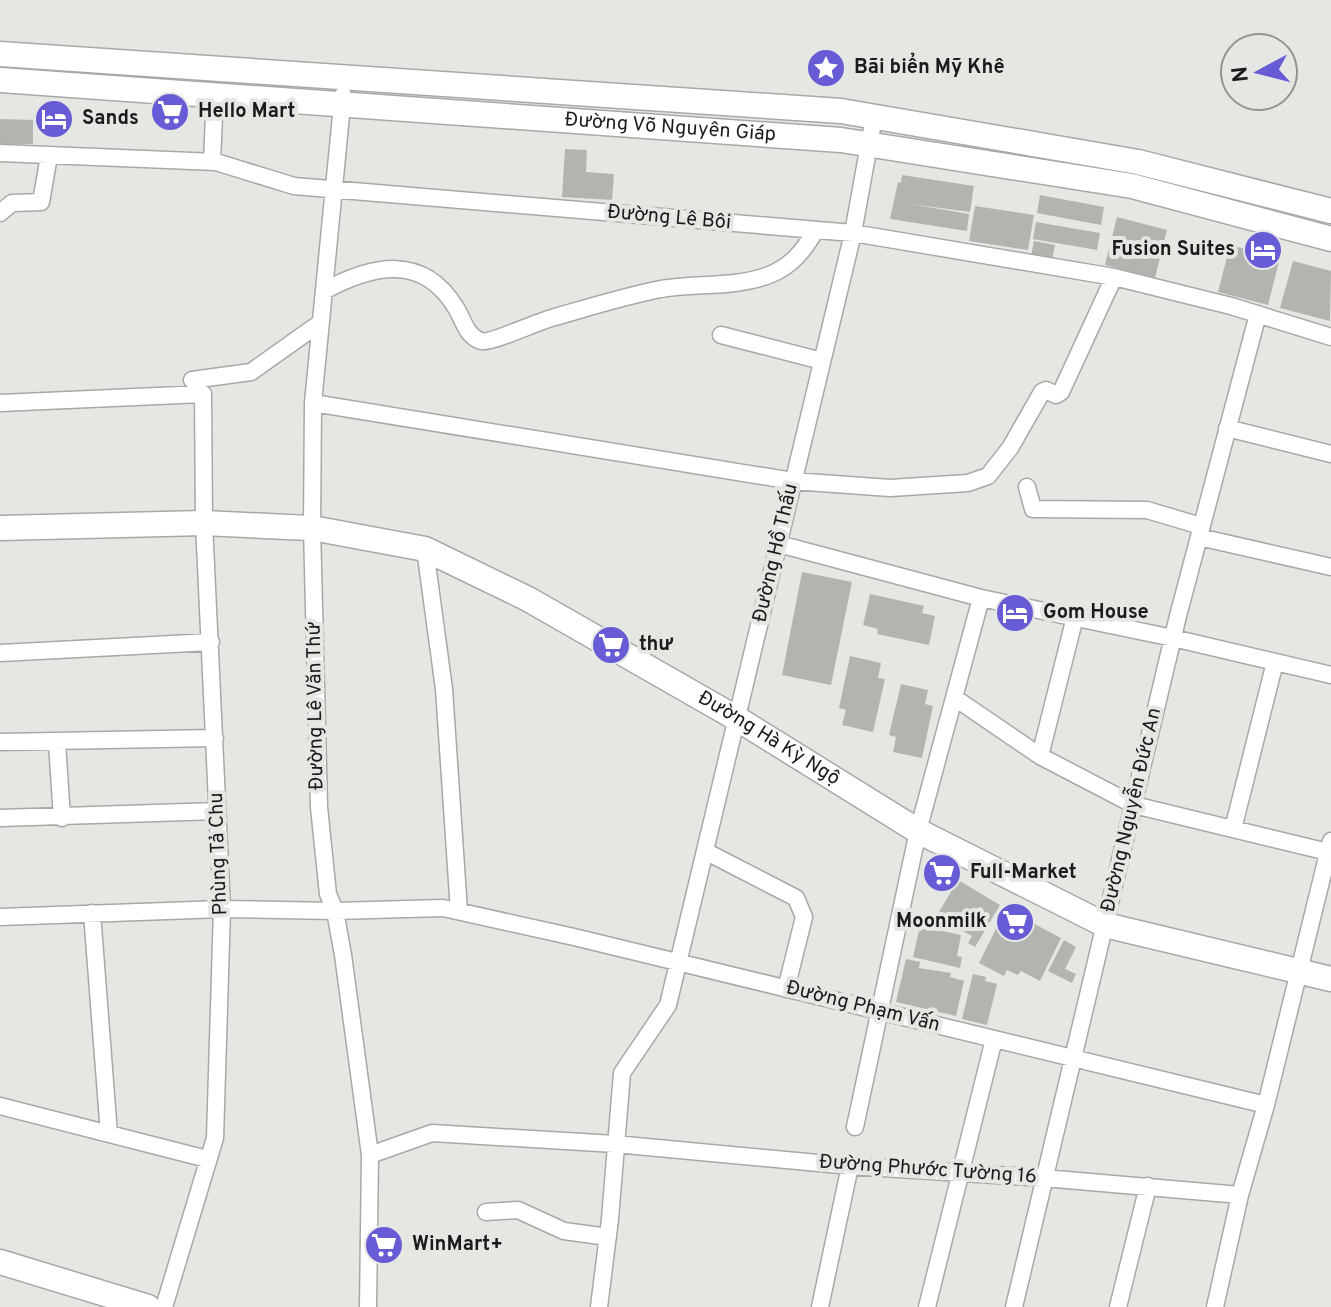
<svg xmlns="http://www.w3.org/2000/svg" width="1331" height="1307" viewBox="0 0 1331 1307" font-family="Overpass,sans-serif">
  <rect width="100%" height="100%" fill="#e5e7e3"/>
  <path fill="#b2b4b0" d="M0,119L33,120V144H0Z
    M565,149L587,150L586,172L614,174L612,200L562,197Z
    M902,175L974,186L970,212L910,204L969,214L967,231L890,219L898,182L901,183Z
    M1040,195L1104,207L1101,225L1037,213Z
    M975,206L1034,215L1028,250L969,241Z
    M1117,217L1167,230L1155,278L1105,265Z
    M1036,222L1100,233L1097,250L1033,239Z
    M1034,241L1055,245L1052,260L1031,256Z
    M1230,245L1280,258L1268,305L1218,292Z
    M1293,261L1331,271L1330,321L1280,308Z
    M802,572L852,582L831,685L782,675Z
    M870,594L924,606L922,613L935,616L929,645L877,634L878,629L863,625Z
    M850,656L881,663L878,678L885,679L873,732L842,725L846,710L839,708Z
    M901,684L928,690L925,704L933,706L922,758L893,752L896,737L889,735Z
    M938,866L954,874L948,885L933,877Z
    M958,880L1000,905L975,947L968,943L972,936L936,917Z
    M1006,909L1061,938L1040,981L1021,971L1018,975L1007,970L1004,976L979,963Z
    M920,926L961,935L957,956L962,957L960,968L913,957Z
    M1064,940L1076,947L1065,969L1076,974L1072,983L1048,971Z
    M906,959L920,962L919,968L951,973L950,977L964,981L956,1016L896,1002Z
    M973,974L986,977L985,981L997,984L987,1025L962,1019Z"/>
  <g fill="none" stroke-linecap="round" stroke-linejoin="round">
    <g stroke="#a8a9a6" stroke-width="19">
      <path id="street" d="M343,95L313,403L312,528L319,807L328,894L335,911L343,955L370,1155L368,1307
        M0,153L216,162L294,186L853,233L1114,277L1231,306L1331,337
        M212,162L215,94
        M0,213L12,203L41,202L49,156
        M324,291C372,265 423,253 456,308C463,319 466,336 481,341C490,344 541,320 555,317C590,307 625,296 661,289C696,283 736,288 769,275C792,266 804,250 816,230
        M721,335L822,361
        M192,380L251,372L320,323
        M0,403L203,394L204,523L222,909L215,1138L164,1307
        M313,403L793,481L890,488L968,483L988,476L1010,448L1042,392L1046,390L1056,395L1061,392L1114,277
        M1227,428L1331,454
        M1027,487L1033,509L1147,510L1201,526
        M1199,537L1331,567
        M779,544L981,598L1173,638L1331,675
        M425,549L444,689L459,911
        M0,653L211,642
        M955,698L1040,756L1134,805L1328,852
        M0,742L215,738
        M57,743L62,818
        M1040,756L1075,617
        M0,818L217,811
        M1233,829L1275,662
        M705,851L796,898L804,917L786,989
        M92,913L109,1134
        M0,917L222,909L335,911L443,908L574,937L1266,1105
        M0,1106L207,1159
        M855,1127L918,831L981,598
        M370,1155L432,1133L615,1144L850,1166L1044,1178L1240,1195
        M486,1212L518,1210L564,1231L608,1237
        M599,1307L610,1219L622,1073L668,1005L853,233L874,117
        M820,1307L850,1166
        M927,1307L994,1039
        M1014,1307L1178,616L1258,314
        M1118,1307L1148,1186
        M1215,1307L1240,1195L1266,1105L1331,841"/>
    </g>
    <g stroke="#a8a9a6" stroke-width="27">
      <g id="secondary">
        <path d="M0,54L841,111L1138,162L1331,211"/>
        <path id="s1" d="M0,80L841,140L1132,186L1331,239"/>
        <path id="s2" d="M0,528L204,523L288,527L312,528L425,549L528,599L736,718L918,831L1105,925L1331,979"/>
        <path d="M0,1262L148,1307"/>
      </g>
    </g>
    <use href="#street" stroke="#fff" stroke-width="16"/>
    <use href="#secondary" stroke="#fff" stroke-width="24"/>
  </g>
  <defs>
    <g id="sight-disc" transform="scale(2)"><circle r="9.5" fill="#675cd6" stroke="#e5e7e3"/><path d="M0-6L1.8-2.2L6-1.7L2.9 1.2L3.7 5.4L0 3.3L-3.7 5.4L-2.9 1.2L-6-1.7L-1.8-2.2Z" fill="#fff"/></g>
    <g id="supermarket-disc" transform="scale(2)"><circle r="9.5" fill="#675cd6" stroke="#e5e7e3"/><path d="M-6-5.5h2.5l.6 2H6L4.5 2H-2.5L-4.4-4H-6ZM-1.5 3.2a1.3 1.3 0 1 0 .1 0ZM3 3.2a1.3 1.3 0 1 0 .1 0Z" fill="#fff"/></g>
    <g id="hotel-disc" transform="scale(2)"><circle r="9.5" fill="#675cd6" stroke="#e5e7e3"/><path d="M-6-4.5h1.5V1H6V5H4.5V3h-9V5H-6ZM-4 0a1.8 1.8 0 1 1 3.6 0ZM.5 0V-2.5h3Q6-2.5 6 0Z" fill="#fff"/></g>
  </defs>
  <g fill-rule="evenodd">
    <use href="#sight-disc" x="826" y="68"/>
    <use href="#supermarket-disc" x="170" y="112"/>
    <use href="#hotel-disc" x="54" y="119"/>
    <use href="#hotel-disc" x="1263" y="250"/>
    <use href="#hotel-disc" x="1015" y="613"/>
    <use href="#supermarket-disc" x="611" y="645"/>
    <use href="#supermarket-disc" x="942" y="873"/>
    <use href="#supermarket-disc" x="1015" y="922"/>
    <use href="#supermarket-disc" x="384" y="1245"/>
  </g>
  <g text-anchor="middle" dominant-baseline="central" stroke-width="8" stroke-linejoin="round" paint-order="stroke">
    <g font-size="20" font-weight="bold" fill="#1a1b1a" stroke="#e5e7e3" text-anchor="start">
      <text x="854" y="68">Bãi biển Mỹ Khê</text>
      <text x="198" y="112">Hello Mart</text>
      <text x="82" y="119">Sands</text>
      <text x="1235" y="250" text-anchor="end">Fusion Suites</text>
      <text x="1043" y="613">Gom House</text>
      <text x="639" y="645">thư</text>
      <text x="970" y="873">Full-Market</text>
      <text x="987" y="922" text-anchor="end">Moonmilk</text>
      <text x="412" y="1245">WinMart+</text>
    </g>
    <g font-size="20" fill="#1a1b1a" stroke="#e5e7e3">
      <text stroke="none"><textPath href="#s1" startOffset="672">Đường Võ Nguyên Giáp</textPath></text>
      <text transform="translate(669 218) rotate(5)">Đường Lê Bôi</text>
      <text transform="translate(776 553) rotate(-77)">Đường Hồ Thấu</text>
      <text transform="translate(316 706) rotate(-91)">Đường Lê Văn Thứ</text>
      <text stroke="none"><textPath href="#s2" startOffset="820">Đường Hà Kỳ Ngộ</textPath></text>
      <text transform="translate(1132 810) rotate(-77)">Đường Nguyễn Đức An</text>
      <text transform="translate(219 854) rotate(-92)">Phùng Tả Chu</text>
      <text transform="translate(863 1007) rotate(14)">Đường Phạm Vấn</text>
      <text transform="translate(928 1170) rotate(4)">Đường Phước Tường 16</text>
    </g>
  </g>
  <g transform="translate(1259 72) rotate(263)"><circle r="38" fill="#e5e7e3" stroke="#949593" stroke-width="2"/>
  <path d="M0-6L14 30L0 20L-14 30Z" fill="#675cd6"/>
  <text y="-12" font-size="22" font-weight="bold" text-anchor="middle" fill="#1a1b1a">N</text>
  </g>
</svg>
